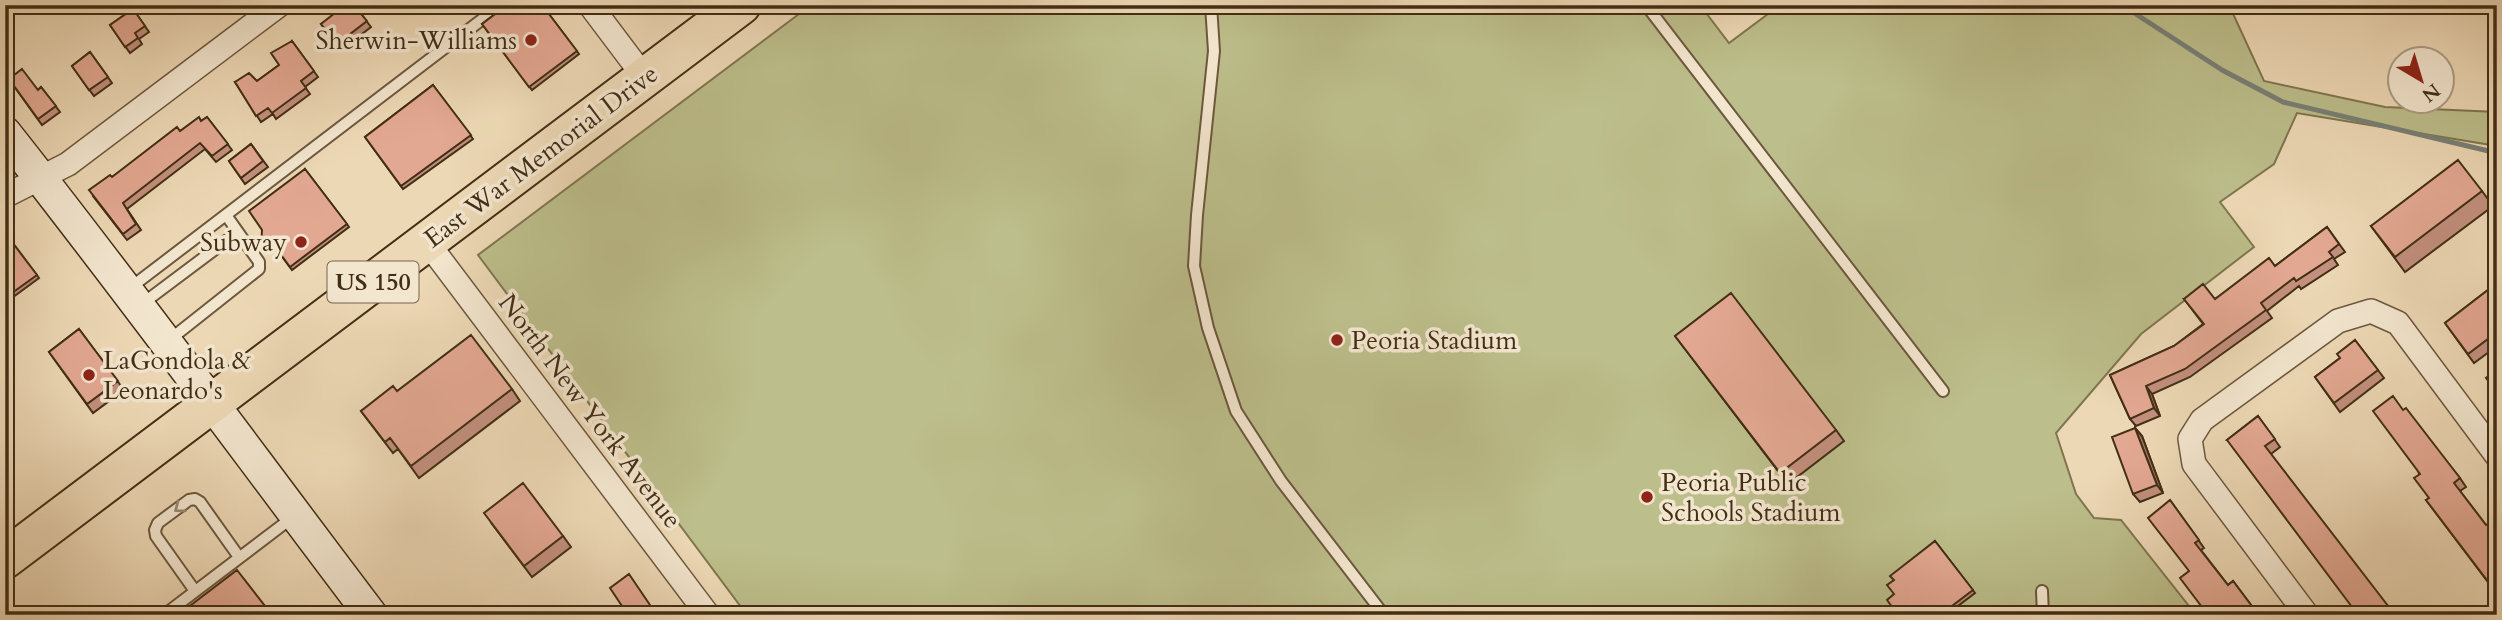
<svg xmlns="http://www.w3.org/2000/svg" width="2502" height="620" viewBox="0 0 2502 620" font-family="Cardo,serif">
  <rect width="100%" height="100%" fill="#edd8b5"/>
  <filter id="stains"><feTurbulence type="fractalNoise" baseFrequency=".00286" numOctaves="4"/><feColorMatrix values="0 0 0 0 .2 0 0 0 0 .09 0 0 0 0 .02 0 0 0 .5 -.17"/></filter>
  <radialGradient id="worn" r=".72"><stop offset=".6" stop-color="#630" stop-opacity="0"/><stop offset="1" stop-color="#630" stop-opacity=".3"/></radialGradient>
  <path fill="#bcbe8b" stroke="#7f7650" stroke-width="2" d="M811,5H1700L1729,43L1780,5H2229L2264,81L2385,107L2497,112V146L2297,113L2274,164L2220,202L2254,247L2141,334L2056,433L2076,494L2094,518L2121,520L2196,615H747L478,255Z"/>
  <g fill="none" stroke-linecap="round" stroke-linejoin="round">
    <path stroke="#798077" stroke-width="5" d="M2122,5L2222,70L2283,102L2497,153"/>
    <g stroke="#6d583d" stroke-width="14">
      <path id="lane" d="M1211,5L1214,51L1197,215L1194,266L1208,328L1236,411L1281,481L1384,615
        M1646,5L1943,391
        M130,288L501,5
        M142,304L238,232
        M168,341L259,269V262L226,215
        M195,591L156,536L155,530L158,523L189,500L195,499L200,502L239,557
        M2042,591L2043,615
        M164,615L293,517"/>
    </g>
    <g stroke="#6d583d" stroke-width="26">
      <path id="street" d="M590,5L645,78
        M5,196L68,164L279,5
        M427,242L708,615
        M2307,615L2194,464L2190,439L2202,420L2338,321L2371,311L2398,323L2497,456"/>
    </g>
    <g stroke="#422e15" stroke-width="35">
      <path id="secondary" d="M5,133C130,291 249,454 371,615"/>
    </g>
    <g stroke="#422e15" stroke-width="42">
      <path id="highway" d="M5,559L741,5"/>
    </g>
    <use href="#lane" stroke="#f3e6cf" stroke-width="10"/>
    <use href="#street" stroke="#f3e6cf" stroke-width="23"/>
    <use href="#secondary" stroke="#f3e6cf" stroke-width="32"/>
    <use href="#highway" stroke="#edd8b5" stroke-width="38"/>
  </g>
  <path fill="#c3907e" stroke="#422e15" stroke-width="2" d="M354,5L371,27L341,50L321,24Z
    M507,5H547L549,7L545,9L579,54L532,90L482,24Z
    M133,9L149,32L139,39L142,44L130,53L110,25Z
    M292,41L318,77L305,87L310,94L276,119L273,114L261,122L235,82L257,81L279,65Z
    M90,52L112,83L94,96L72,66Z
    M9,79L38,90L41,87L60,112L42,125Z
    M433,85L473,139L403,189L365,137Z
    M207,117L232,150L216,162L205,149L127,209L141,230L127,240L93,196L112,177L180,131L201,121Z
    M251,144L268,167L245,184L229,161Z
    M305,169L349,227L292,270L278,251L263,249L261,246Z
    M2482,191L2493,206L2405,272L2371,226Z
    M2327,227L2345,252L2334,259L2338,265L2301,289L2299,286L2267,311L2272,318L2190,377L2152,394L2160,416L2136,426L2130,419L2110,375L2174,346L2203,324L2184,299H2215L2275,266Z
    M9,238L39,278L5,303V242Z
    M2497,283V346L2474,363L2445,323Z
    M79,329L124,390L93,413L49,352Z
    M1675,336L1836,430L1844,441L1788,484Z
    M2355,340L2384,378L2340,412L2315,377L2340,358Z
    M512,389L520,401L419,478L398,449L393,453L361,411L397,391Z
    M2403,410L2460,478L2466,487L2460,491L2486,525L2497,527V594L2426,500L2429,499L2419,474Z
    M2258,416L2280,447L2271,454L2227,440Z
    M2135,428L2142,436L2163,493L2140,502L2133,494Z
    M2170,500L2204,548L2201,550L2228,585L2233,581L2257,613L2255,615H2208L2189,571Z
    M492,524L563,536L571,547L532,577Z
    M1935,541L1975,593L1946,615H1898L1894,594V580Z"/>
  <path fill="#9f7666" stroke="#422e15" stroke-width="2" d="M2146,386L2152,394L2160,416L2154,408Z
    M2135,428L2142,436L2163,493L2157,485Z"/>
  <path fill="#e3a892" stroke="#422e15" stroke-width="2" d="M345,5H354L367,21L337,44L321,24Z
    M507,5H545L543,6L577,51L529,87L482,24Z
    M133,9L145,26L135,33L138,38L125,47L110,25Z
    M292,41L314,71L301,81L306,88L272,113L268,108L256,116L235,82L249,73L257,81L279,65L271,53Z
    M90,52L108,77L89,90L72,66Z
    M22,69L38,90L41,87L56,106L38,119L9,79Z
    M433,85L471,135L401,186L365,137Z
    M199,117L201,121L207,117L228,144L212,156L200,143L123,203L136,224L123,234L89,190L110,175L112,177L177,127L180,131Z
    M251,144L263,161L241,178L229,161Z
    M2458,160L2482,191L2395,257L2371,226Z
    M305,169L347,224L290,267L276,248L261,246L262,230L249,211Z
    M2327,227L2339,244L2329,252L2333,257L2296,281L2294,278L2261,303L2266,310L2185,369L2146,386L2154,408L2130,419L2110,375L2174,346L2204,324L2184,299L2203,284L2215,299L2269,258L2275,266Z
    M9,238L37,275L5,298V242Z
    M2497,283V332L2468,354L2445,323Z
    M1731,293L1836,430L1780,473L1675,336Z
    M79,329L118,381L87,404L49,352Z
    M471,335L512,389L411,466L390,438L385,442L361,411L393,386L397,391Z
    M2355,340L2378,370L2334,403L2315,377L2340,358L2337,354Z
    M2497,369V392L2486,378Z
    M2393,396L2403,410L2406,408L2460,478L2454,483L2486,525L2492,521L2497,527V585L2493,588L2426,500L2429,498L2414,478L2420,474L2373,411Z
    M2258,416L2275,439L2265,446L2395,615H2358L2227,440Z
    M2135,428L2157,485L2133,494L2112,437Z
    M523,483L563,536L524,566L484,513Z
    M2170,500L2199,540L2195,543L2228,585L2233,581L2251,605L2247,608L2252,615H2208L2180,578L2189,571L2148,518Z
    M1935,541L1973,590L1940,615H1898L1887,600L1894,594L1887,585L1894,580L1890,576Z
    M237,570L272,615H178Z
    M629,574L650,605L658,615H628L610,588Z"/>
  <defs><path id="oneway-chevron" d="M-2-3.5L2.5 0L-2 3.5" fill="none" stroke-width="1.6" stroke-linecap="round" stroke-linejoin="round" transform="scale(1.75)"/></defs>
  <use stroke="#9a8a72" href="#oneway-chevron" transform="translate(179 508) rotate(143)"/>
  <g fill="#8f2418" stroke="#f3e6cf" stroke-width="2.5">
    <circle cx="531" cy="40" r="7"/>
    <circle cx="301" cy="242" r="7"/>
    <circle cx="1337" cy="340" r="7"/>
    <circle cx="89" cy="375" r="7"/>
    <circle cx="1647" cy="497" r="7"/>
  </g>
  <g text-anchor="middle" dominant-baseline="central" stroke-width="7" stroke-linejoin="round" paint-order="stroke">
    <rect fill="#f3e6cf" stroke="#77654d" stroke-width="2" x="327.5" y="261.5" width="91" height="41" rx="5"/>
    <g font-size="24" font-weight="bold" fill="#422e15">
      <text x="373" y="282">US 150</text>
    </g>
    <g font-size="26" fill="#422e15" stroke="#f3e6cf" text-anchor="start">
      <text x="517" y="40" text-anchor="end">Sherwin-Williams</text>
      <text x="287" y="242" text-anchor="end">Subway</text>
      <text x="1351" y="340">Peoria Stadium</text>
      <text x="103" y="360">LaGondola &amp;<tspan x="103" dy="30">Leonardo's</tspan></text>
      <text x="1661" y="482">Peoria Public<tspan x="1661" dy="30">Schools Stadium</tspan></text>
    </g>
    <g font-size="26" fill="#422e15" stroke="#f3e6cf">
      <text transform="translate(541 156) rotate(-37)">East War Memorial Drive</text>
      <text transform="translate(590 411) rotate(53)">North New York Avenue</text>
    </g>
  </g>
  <rect width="2502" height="620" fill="none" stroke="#edd8b5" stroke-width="28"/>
  <rect x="7" y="7" width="2488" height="606" fill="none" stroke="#422e15" stroke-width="3.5"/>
  <rect x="14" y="14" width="2474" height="592" fill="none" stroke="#422e15" stroke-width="2"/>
  <g transform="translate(2421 80) rotate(142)"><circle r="33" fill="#f3e6cf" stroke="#ac9c85" stroke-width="2"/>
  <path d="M0-5L12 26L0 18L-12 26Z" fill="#8f2418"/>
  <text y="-10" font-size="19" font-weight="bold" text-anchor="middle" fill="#422e15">N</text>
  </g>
  <rect width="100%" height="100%" filter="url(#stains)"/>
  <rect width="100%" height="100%" fill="url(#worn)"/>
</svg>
